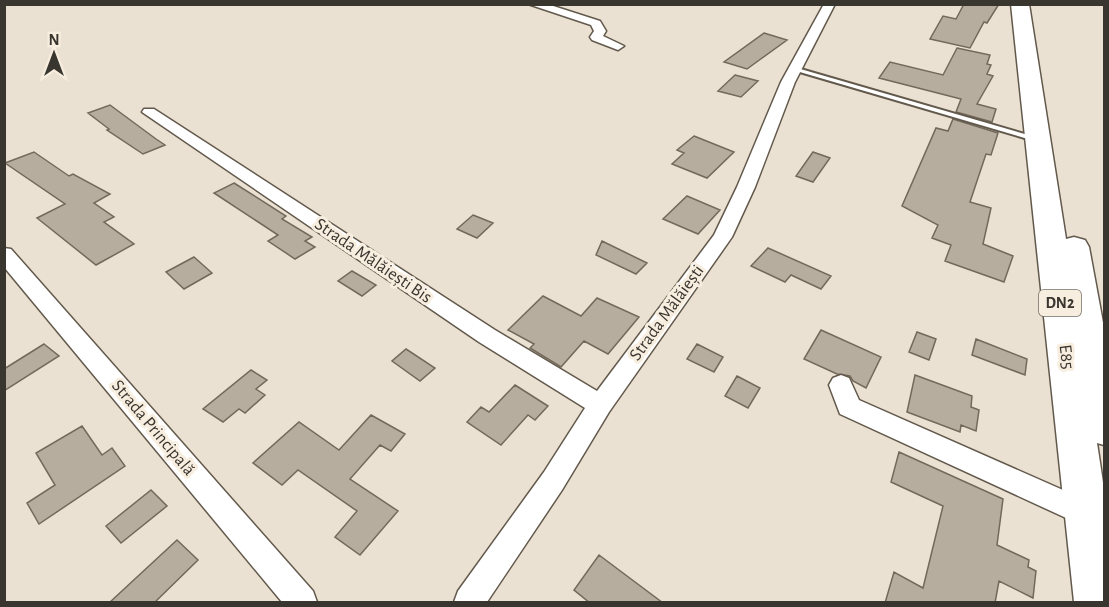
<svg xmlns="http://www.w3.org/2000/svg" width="1109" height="607" viewBox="0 0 1109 607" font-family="'Alegreya Sans',sans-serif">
  <rect width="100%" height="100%" fill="#ebe1d2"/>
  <path fill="#b6ad9e" stroke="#72695b" stroke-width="1.5" d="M964,4H999L987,23L984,22L970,48L930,39L943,16L956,19Z
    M764,33L787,40L747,69L724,62Z
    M957,48L990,55L987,64L991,65L987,74L993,76L977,104L996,109L992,122L956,112L961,99L879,78L890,62L943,75Z
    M735,75L758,81L741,97L718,91Z
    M110,105L156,139L165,145L143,154L107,130L109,129L88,113Z
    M953,119L998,133L991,155L986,154L970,202L991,208L983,244L1013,256L1004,282L945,261L951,245L932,238L938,225L902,206L936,128L948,131Z
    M694,136L734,152L707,178L672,164L684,153L677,150Z
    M34,152L69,176L73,174L110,194L94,203L114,217L104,222L134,244L96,265L37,218L65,204L5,163Z
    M813,152L830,158L813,182L796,176Z
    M234,183L286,216L282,219L312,237L305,241L315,247L295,259L268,241L278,235L214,193Z
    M687,196L720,210L698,234L663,219Z
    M473,215L493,223L477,238L457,229Z
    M602,241L647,263L636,274L596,255Z
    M768,248L831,276L821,289L791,275L785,282L751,266Z
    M194,257L212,273L184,289L166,272Z
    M352,271L376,285L362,296L338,281Z
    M543,296L581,316L597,298L639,317L608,354L584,341L561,367L530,348L534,344L508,330Z
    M821,330L881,357L866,388L853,381L850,376L837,374L804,359Z
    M917,332L936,339L929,360L909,352Z
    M976,339L1027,359L1025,375L972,355Z
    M44,344L59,356L4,391V369Z
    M697,344L723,357L714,372L687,359Z
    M406,349L435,368L420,381L392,361Z
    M251,370L267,380L256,389L265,395L245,413L239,409L223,422L203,409Z
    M915,375L972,396L971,407L979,410L976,431L961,425L960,432L907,412Z
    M737,376L760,388L748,408L725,396Z
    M515,385L548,406L535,420L528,415L501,445L467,422L481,407L489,412Z
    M371,415L405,434L391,451L380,445L350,479L398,511L360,555L335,537L357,511L298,470L282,485L253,463L299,422L339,450Z
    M82,426L102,455L112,448L125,466L39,524L27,503L55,485L36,453Z
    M899,452L1003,499L997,545L1029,560L1028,567L1036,571L1033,598L999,581L995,603H885L894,572L923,588L943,506L891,482Z
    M151,490L167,506L121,543L106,526Z
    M177,540L198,560L154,603H109Z
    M599,555L663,603H590L574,590Z"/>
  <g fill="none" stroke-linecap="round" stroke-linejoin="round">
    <g stroke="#62594c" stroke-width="4">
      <path id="lane" d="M793,68H797L1042,139L1038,141H1035L793,70Z"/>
    </g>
    <g stroke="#62594c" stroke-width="3">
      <path id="street" d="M528,4H547L600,21L606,31L603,36L624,46L618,50L592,40L590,37L594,31L591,25Z
        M824,4H835L795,82L755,187L732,237L609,412L562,490L487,602H454L458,591L544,472L585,408L479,342L142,112L144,109H154L495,330L597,391L714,235L737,187L781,82Z
        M4,248L11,249L313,591L317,602H282L4,267Z
        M841,375L849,378L859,400L1097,505L1101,514L1097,523L1087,527L1077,523L840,414L829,385L833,378Z"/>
    </g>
    <g stroke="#62594c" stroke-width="3">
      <path id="primary" d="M1011,4H1029L1066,239L1074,237L1085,240L1089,247L1104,328V445L1097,443L1104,489V602H1074Z"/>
    </g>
    <use href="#lane" fill="#fff" fill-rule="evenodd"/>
    <use href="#street" fill="#fff" fill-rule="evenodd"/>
    <use href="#primary" fill="#fff" fill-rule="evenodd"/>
  </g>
  <g text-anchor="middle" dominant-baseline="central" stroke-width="6" stroke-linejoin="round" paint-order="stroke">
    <rect fill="#f8eedf" stroke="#726c64" stroke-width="1.5" x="1039" y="290" width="42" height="26" rx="4.5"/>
    <g font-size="16" font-weight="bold" fill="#39352f">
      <text x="1060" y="303">DN2</text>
    </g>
    <g font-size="18" fill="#39352f" stroke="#f8eedf">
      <text transform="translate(373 261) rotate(34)">Strada Mălăiești Bis</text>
      <text transform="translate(667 313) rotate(-54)">Strada Mălăiești</text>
      <text transform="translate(1066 357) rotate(83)">E85</text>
      <text transform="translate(153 428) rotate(50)">Strada Principală</text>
    </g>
  </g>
  <rect width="1109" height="607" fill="none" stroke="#39352f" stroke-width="12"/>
  <g transform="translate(54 54)" stroke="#f8eedf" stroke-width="4.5" paint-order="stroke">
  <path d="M0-4.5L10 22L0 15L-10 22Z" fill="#39352f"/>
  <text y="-9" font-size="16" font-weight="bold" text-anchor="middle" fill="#39352f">N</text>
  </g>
</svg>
